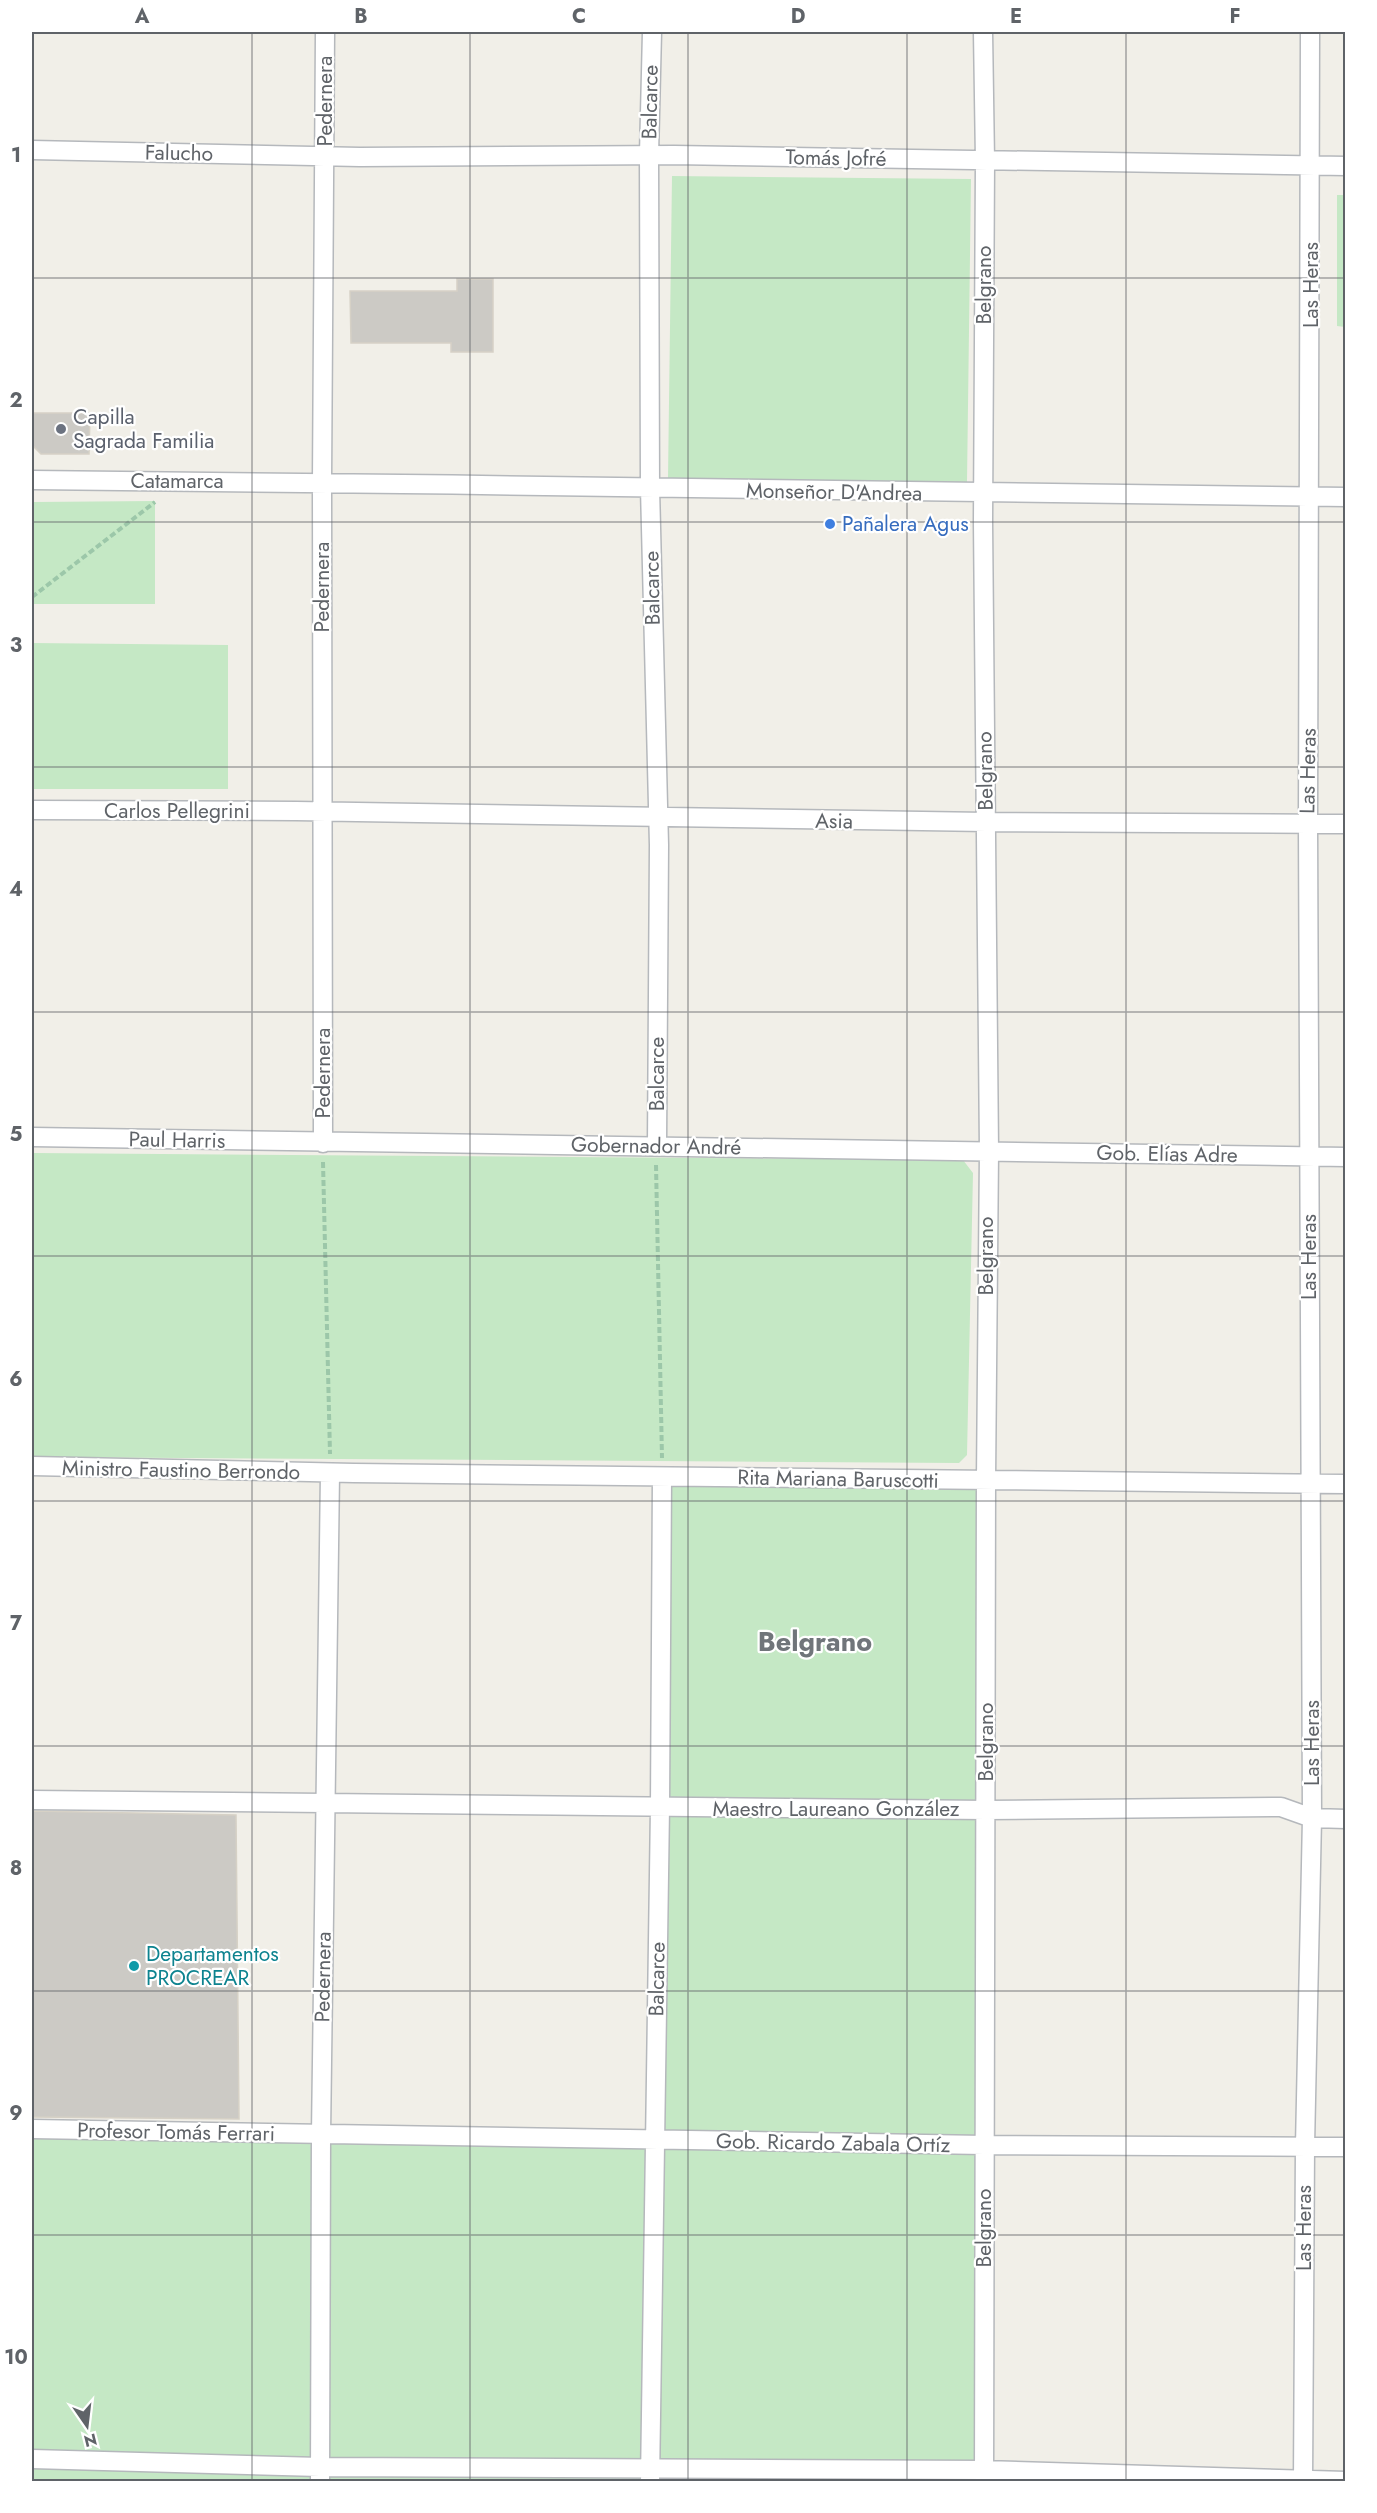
<svg xmlns="http://www.w3.org/2000/svg" width="1377" height="2513" viewBox="0 0 1377 2513" font-family="Jost,sans-serif">
  <rect width="100%" height="100%" fill="#f1efe8"/>
  <path fill="#c5e8c5" d="M672,176L971,179L967,482L668,478Z
    M1337,195H1345V327L1337,326Z
    M155,501V604H32V505L34,502Z
    M32,643L228,645V789H32Z
    M34,1153L963,1160L973,1173L967,1455L959,1463L33,1457L32,1155Z
    M662,1477L986,1480L983,2481L32,2482V2129L654,2140Z"/>
  <path fill="#cccac5" stroke="#d6d1c6" stroke-width="1.5" d="M457,279H493V352H451V343H351L350,291H457Z
    M32,413H90L89,454H41L32,445Z
    M32,1811L236,1815L239,2119L32,2117Z"/>
  <g fill="none" stroke-linecap="round" stroke-linejoin="round">
    <g stroke="#b5b8bc" stroke-width="21">
      <path id="street" d="M652,32L649,154L650,488L659,845L657,1145
        M983,32L985,161L983,522L989,1151L986,1480L984,2482
        M32,150L360,157L674,155L1346,166
        M32,480C470,483 907,493 1346,497
        M32,810L296,811L986,822L1346,824
        M32,1137L1346,1157
        M323,1143L322,482L325,32
        M32,1466L354,1473L1346,1484
        M32,1800L986,1810L1281,1807L1312,1818L1346,1819
        M32,2129L984,2145L1346,2147
        M32,2459L320,2467L984,2470L1346,2481
        M320,2482L321,2135L330,1473
        M650,2482L660,1807L662,1477
        M1303,2482L1305,2146L1312,1818L1308,823L1310,32"/>
    </g>
    <path stroke="#9cc7a9" stroke-width="4" stroke-dasharray="6 3" stroke-linecap="butt" d="M32,597L155,502
      M323,1162L330,1454
      M656,1165L662,1458"/>
    <use href="#street" stroke="#fff" stroke-width="18"/>
  </g>
  <path fill="none" stroke="#5f6368" stroke-width="1.5" stroke-opacity="0.55" d="M252,32V2482M470,32V2482M688,32V2482M907,32V2482M1126,32V2482M32,278H1346M32,522H1346M32,767H1346M32,1012H1346M32,1256H1346M32,1501H1346M32,1746H1346M32,1991H1346M32,2235H1346"/>
  <circle fill="#6b7280" stroke="#fff" stroke-width="2" cx="61" cy="429" r="6"/>
  <circle fill="#3f7fe0" stroke="#fff" stroke-width="2" cx="830" cy="524" r="6"/>
  <circle fill="#0f9aa8" stroke="#fff" stroke-width="2" cx="134" cy="1966" r="6"/>
  <g text-anchor="middle" dominant-baseline="central" stroke-width="4.5" stroke-linejoin="round" paint-order="stroke">
    <g font-size="21" fill="#5f6368" stroke="#fff">
      <text transform="translate(325 101) rotate(-90)">Pedernera</text>
      <text transform="translate(650 102) rotate(-89)">Balcarce</text>
      <text transform="translate(179 153) rotate(1)">Falucho</text>
      <text transform="translate(836 158) rotate(1)">Tomás Jofré</text>
      <text transform="translate(984 285) rotate(-90)">Belgrano</text>
      <text transform="translate(1311 285) rotate(-90)">Las Heras</text>
      <text x="177" y="481">Catamarca</text>
      <text transform="translate(834 492) rotate(1)">Monseñor D'Andrea</text>
      <text transform="translate(322 587) rotate(-90)">Pedernera</text>
      <text transform="translate(652 588) rotate(-91)">Balcarce</text>
      <text transform="translate(985 771) rotate(-91)">Belgrano</text>
      <text transform="translate(1308 771) rotate(-89)">Las Heras</text>
      <text x="177" y="811">Carlos Pellegrini</text>
      <text transform="translate(834 821) rotate(1)">Asia</text>
      <text transform="translate(323 1073) rotate(-90)">Pedernera</text>
      <text transform="translate(657 1074) rotate(-90)">Balcarce</text>
      <text transform="translate(177 1140) rotate(1)">Paul Harris</text>
      <text transform="translate(656 1146) rotate(1)">Gobernador André</text>
      <text transform="translate(1167 1154) rotate(1)">Gob. Elías Adre</text>
      <text transform="translate(986 1256) rotate(-90)">Belgrano</text>
      <text transform="translate(1309 1257) rotate(-90)">Las Heras</text>
      <text transform="translate(181 1470) rotate(1)">Ministro Faustino Berrondo</text>
      <text transform="translate(838 1479) rotate(1)">Rita Mariana Baruscotti</text>
      <text transform="translate(986 1742) rotate(-90)">Belgrano</text>
      <text transform="translate(1312 1743) rotate(-90)">Las Heras</text>
      <text x="836" y="1809">Maestro Laureano González</text>
      <text transform="translate(323 1977) rotate(-89)">Pedernera</text>
      <text transform="translate(657 1979) rotate(-89)">Balcarce</text>
      <text transform="translate(176 2132) rotate(1)">Profesor Tomás Ferrari</text>
      <text transform="translate(833 2143) rotate(1)">Gob. Ricardo Zabala Ortíz</text>
      <text transform="translate(984 2228) rotate(-90)">Belgrano</text>
      <text transform="translate(1304 2228) rotate(-90)">Las Heras</text>
    </g>
    <g font-size="21" fill="#5b616d" stroke="#fff" text-anchor="start">
      <text x="73" y="417">Capilla<tspan x="73" dy="24">Sagrada Familia</tspan></text>
    </g>
    <g font-size="21" fill="#366cbe" stroke="#fff" text-anchor="start">
      <text x="842" y="524">Pañalera Agus</text>
    </g>
    <g font-size="21" fill="#0d838f" stroke="#fff" text-anchor="start">
      <text x="146" y="1954">Departamentos<tspan x="146" dy="24">PROCREAR</tspan></text>
    </g>
    <g font-size="27" font-weight="bold" fill="#70757a" stroke="#fff">
      <text x="815" y="1641">Belgrano</text>
    </g>
  </g>
  <rect width="1377" height="2513" fill="none" stroke="#ffffff" stroke-width="66"/>
  <g transform="translate(87 2426) rotate(166)" stroke="#ffffff" stroke-width="4.5" paint-order="stroke">
  <path d="M0-4.5L10 22L0 15L-10 22Z" fill="#5f6368"/>
  <text y="-9" font-size="16" font-weight="bold" text-anchor="middle" fill="#5f6368">N</text>
  </g>
  <rect x="33" y="33" width="1311" height="2447" fill="none" stroke="#5f6368" stroke-width="2"/>
  <g font-size="20" text-anchor="middle" font-weight="bold" fill="#5f6368">
    <text x="142" y="23">A</text>
    <text x="361" y="23">B</text>
    <text x="579" y="23">C</text>
    <text x="798" y="23">D</text>
    <text x="1016" y="23">E</text>
    <text x="1235" y="23">F</text>
    <text x="16" y="162">1</text>
    <text x="16" y="407">2</text>
    <text x="16" y="652">3</text>
    <text x="16" y="896">4</text>
    <text x="16" y="1141">5</text>
    <text x="16" y="1386">6</text>
    <text x="16" y="1630">7</text>
    <text x="16" y="1875">8</text>
    <text x="16" y="2120">9</text>
    <text x="16" y="2364">10</text>
  </g>
</svg>
